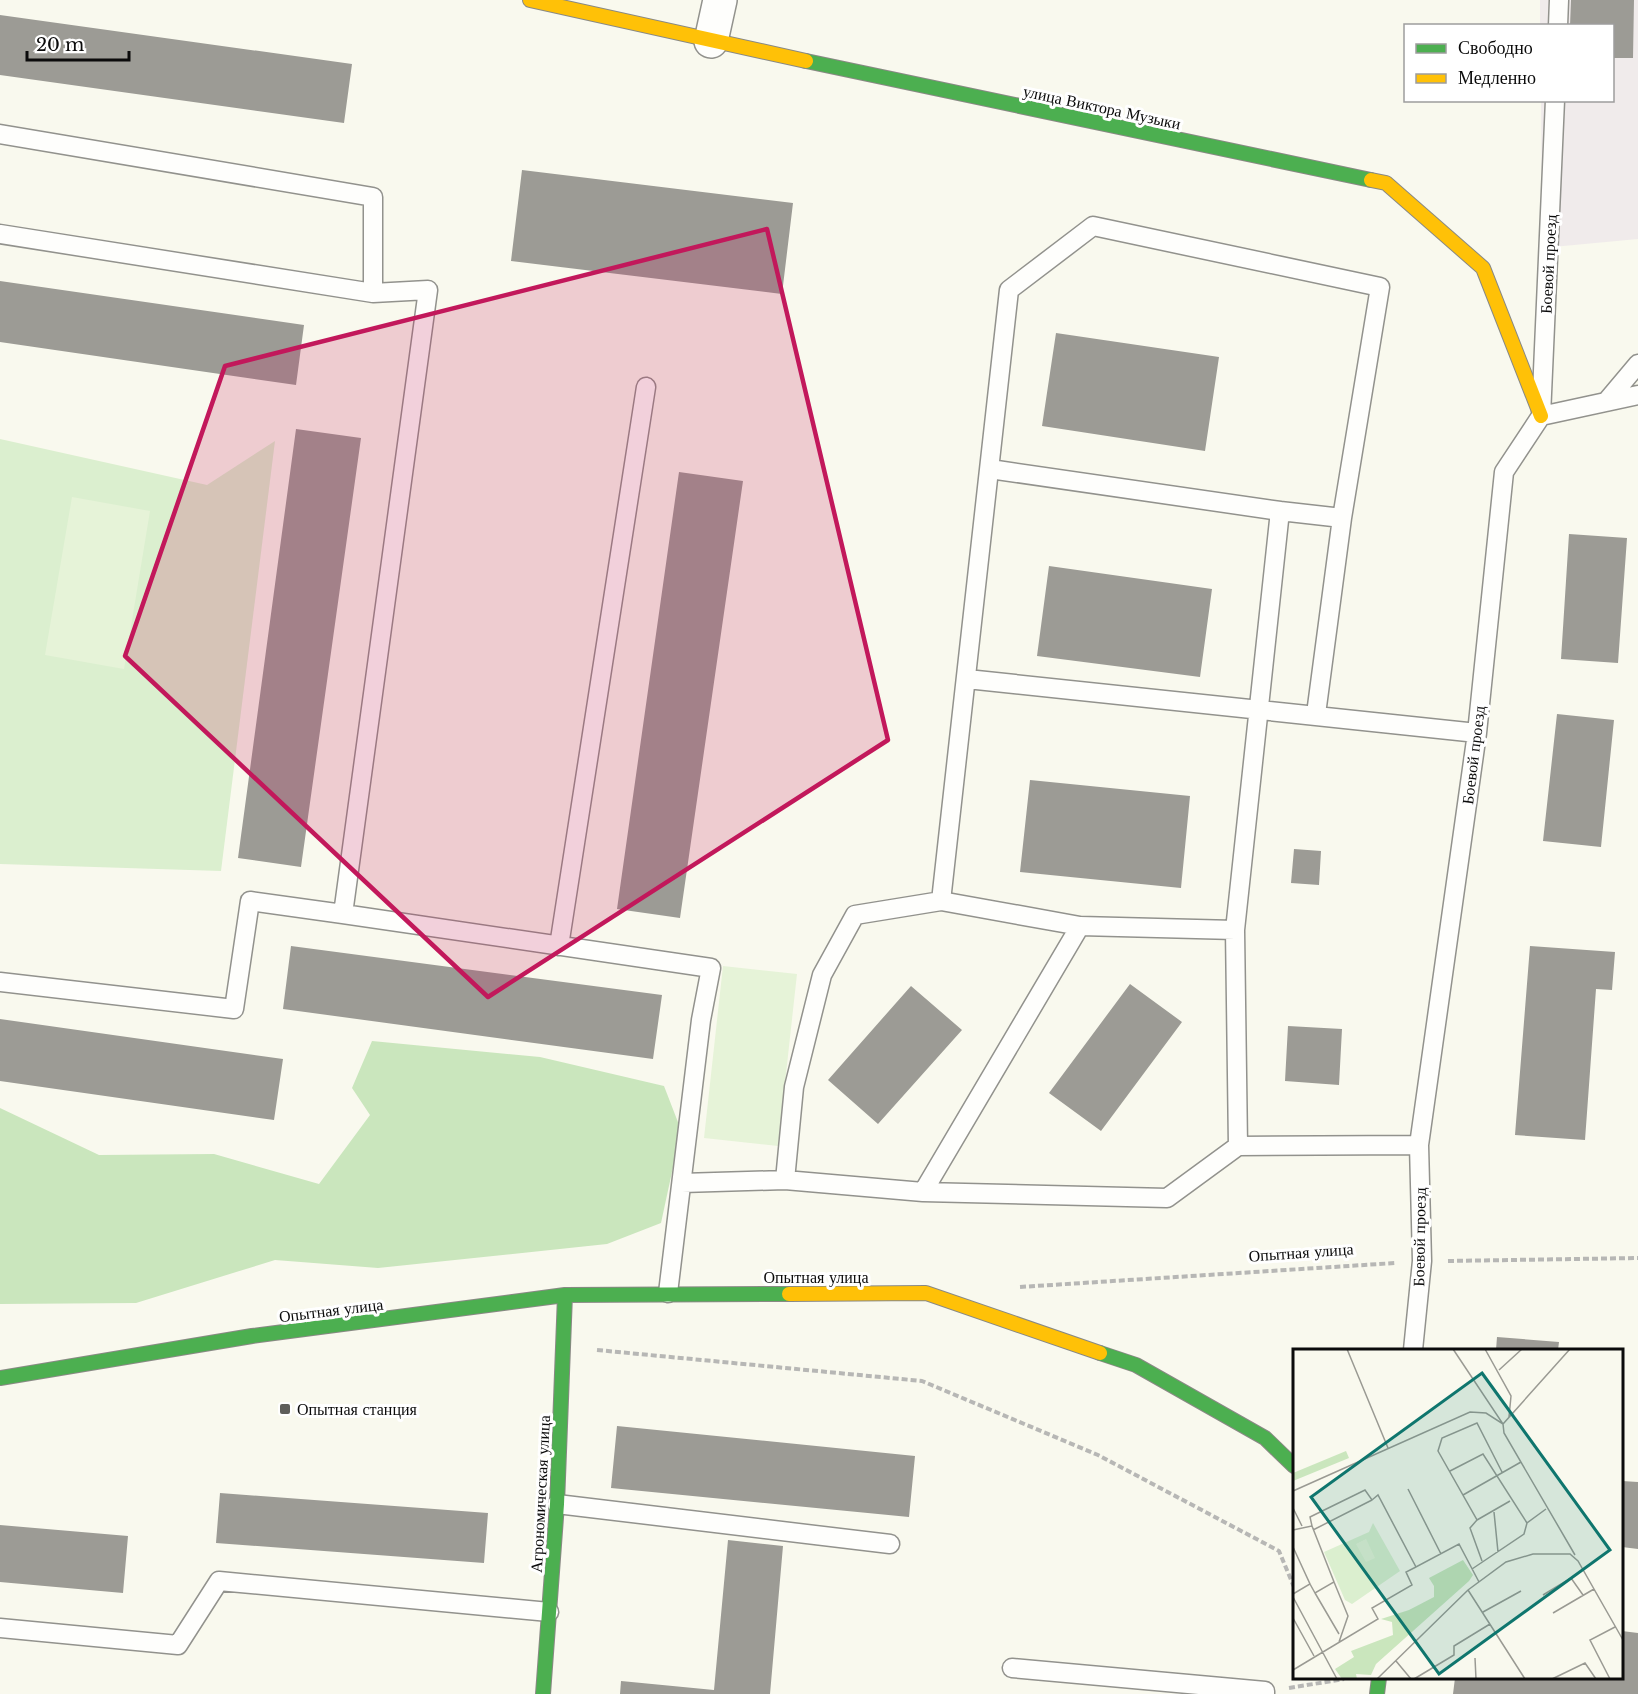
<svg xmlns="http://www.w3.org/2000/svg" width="1638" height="1694" viewBox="0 0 1638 1694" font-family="'Libre Baskerville',serif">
  <rect width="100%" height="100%" fill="#f9f9ee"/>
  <path fill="#f0ebeb" d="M1540,0H1638V239L1542,248L1541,101L1612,100V26L1540,25Z"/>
  <path fill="#dbefcf" d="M0,439L207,485L275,441L221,871L0,864Z"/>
  <path fill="#cae6bd" d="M372,1041L540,1057L664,1086L681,1130L661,1223L607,1244L378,1268L275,1260L136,1303L0,1304V1108L99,1155L214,1154L319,1184L370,1115L352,1088Z"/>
  <path fill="#e6f3d8" d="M72,497L150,511L124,669L45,655Z
    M723,966L797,974L778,1146L704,1138Z"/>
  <path fill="#9c9b95" d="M1571,0H1634L1633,58H1612V26H1570Z
    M0,15L352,64L344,123L0,75Z
    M522,170L793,203L782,294L511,261Z
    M0,281L304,325L296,385L0,342Z
    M1056,333L1219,357L1205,451L1042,426Z
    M296,429L361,438L301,867L238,858Z
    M679,472L743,481L680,918L617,909Z
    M1569,534L1627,538L1618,663L1561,659Z
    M1049,566L1212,589L1200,677L1037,656Z
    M1557,714L1614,720L1601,847L1543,841Z
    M1030,780L1190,796L1181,888L1020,872Z
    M1294,849L1321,851L1319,885L1291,883Z
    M291,946L662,995L653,1059L283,1009Z
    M1530,946L1615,952L1612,990L1596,989L1585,1140L1515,1135Z
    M1130,984L1182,1022L1101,1131L1049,1093Z
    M911,986L962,1030L878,1124L828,1080Z
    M0,1019L283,1059L274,1120L0,1081Z
    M1288,1026L1342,1029L1339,1085L1285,1081Z
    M1497,1337L1559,1342L1558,1350H1496Z
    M617,1426L915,1456L909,1517L611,1488Z
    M1622,1481L1638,1482V1549L1622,1547Z
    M220,1493L488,1513L484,1563L216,1543Z
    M0,1525L128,1536L123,1593L0,1582Z
    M728,1540L783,1546L770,1694H620L621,1681L714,1690Z
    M1622,1631L1638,1633V1694H1453L1455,1678H1622Z"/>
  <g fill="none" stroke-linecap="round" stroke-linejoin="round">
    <g stroke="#92928d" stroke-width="21">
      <path id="lane" d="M1558,26L1559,0
        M0,134L373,197V293L428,290L343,914L711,968L701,1020L668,1293
        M0,234L373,293
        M1606,402L1638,364
        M1541,416L1638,395
        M990,469L1280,511L1235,930L1238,1146
        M1280,511L1342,518
        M967,679L1477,733
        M941,901L1080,926L1235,930
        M559,946L646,387
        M0,982L234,1009L250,901L343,914
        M785,1180L794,1087L822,975L855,915L941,901L1009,290L1093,226L1380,287L1342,518L1316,714
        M682,1183L785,1180L923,1192L1167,1198L1238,1146L1419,1145
        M923,1192L1080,926
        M1413,1350L1422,1261L1419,1145L1477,733L1504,472L1541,416L1555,100
        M557,1504L890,1544
        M0,1628L178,1645L219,1581L549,1612
        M1012,1668L1265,1691V1694"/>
    </g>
    <g stroke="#92928d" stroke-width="36">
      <path id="street" d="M711,41L720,0"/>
    </g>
    <g stroke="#898984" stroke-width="16">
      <path id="fast" d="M806,61L1371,180
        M1100,1353L1136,1365L1265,1438L1294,1466
        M0,1378L252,1336L565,1295L789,1294
        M543,1694L557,1504L565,1295
        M1377,1694L1379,1678"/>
    </g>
    <g stroke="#898984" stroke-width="16">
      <path id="slow" d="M530,0L806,61
        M1371,180L1386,183L1483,268L1541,416
        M789,1294L926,1293L1100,1353"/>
    </g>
    <path stroke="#b7b7b5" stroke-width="4" stroke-dasharray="6 3" stroke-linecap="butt" d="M1448,1261L1638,1258
      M1020,1287L1395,1263
      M597,1350L922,1381L1098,1455L1279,1551L1294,1587
      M1289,1688L1344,1679"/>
    <use href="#lane" stroke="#fefefc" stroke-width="18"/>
    <use href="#street" stroke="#fefefc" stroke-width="33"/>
    <use href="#fast" stroke="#4caf50" stroke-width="14"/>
    <use href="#slow" stroke="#ffc107" stroke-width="14"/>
  </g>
  <path fill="#c2185b" fill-opacity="0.2" stroke="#c2185b" stroke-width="4.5" stroke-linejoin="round" d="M767,229L888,740L488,997L125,656L225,366Z"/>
  <rect fill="#5e5e5a" stroke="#fff" stroke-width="2" x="279" y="1403" width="12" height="12" rx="3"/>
  <g text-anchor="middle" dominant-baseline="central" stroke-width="6" stroke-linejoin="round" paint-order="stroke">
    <g font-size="16" fill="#0b0b0b" stroke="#fff">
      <text transform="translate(1102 107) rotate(12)">улица Виктора Музыки</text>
      <text transform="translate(1548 264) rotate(-87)">Боевой проезд</text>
      <text transform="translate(1473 755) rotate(-83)">Боевой проезд</text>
      <text transform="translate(1419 1237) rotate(-89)">Боевой проезд</text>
      <text transform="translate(1301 1252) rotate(-4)">Опытная улица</text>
      <text x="816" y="1277">Опытная улица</text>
      <text transform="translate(331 1310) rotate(-7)">Опытная улица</text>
      <text transform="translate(540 1494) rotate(-87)">Агрономическая улица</text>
    </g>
    <g font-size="16" fill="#0b0b0b" stroke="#fff" text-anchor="start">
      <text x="297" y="1409">Опытная станция</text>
    </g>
  </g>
  <g transform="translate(1293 1349)">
    <rect width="330" height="330" fill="#f9f9ee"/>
    <path d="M80,174L107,222L59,255L52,251L31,203L76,183Z" fill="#dbefcf"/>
    <path d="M53,102L56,109L0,132V124ZM170,211L180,226L176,232L83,315L78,326L63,325L64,330H49L42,320L61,308L58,302L100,286L99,273L88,270L116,261L141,248V237L136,229Z" fill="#cae6bd"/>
    <path d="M73,190L82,209L73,213L63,195Z" fill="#e6f3d8"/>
    <path fill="none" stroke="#9a9a93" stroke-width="1.5" d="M54,0L95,99M160,0L210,75L211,84L282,206M192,0L218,47L216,68M206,21L229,0M157,122L190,105L234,174M115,140L148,205M0,142L177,63L193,64L210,75L277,0M170,146L228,113M0,159L9,177M201,163L205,203M184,171L217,152M0,181L19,177L17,168L72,141L79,151L85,146L123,218L166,195L186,233M20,181L79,151M0,198L17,235L0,245M189,212L177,179L184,171L145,102L149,89L184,74L209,123M179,220L231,185L234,174L253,160M41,233L55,267L46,293M17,235L22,244L41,233L19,177M175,241L232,330M22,244L46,285M250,246L278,229L290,246M0,248L44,330M190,263L228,242M260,264L301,240M0,269L21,307M182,309L183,330M103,312L118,330M0,321L85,270L79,259L119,236L113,223L123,218M84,330L175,241L213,213L240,205H277L285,212L330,291M121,330L161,306V297L197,275M259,330L292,314L303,330M317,330L297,291L322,278"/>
    <path fill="#0f766e" fill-opacity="0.15" stroke="#0f766e" stroke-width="3" d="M189,24L317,201L146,325L18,148Z"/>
    <rect width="330" height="330" fill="none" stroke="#0b0b0b" stroke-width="3"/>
  </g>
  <rect x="1404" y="24" width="210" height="78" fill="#ffffff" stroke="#9d9d9d" stroke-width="1.5"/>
  <rect x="1416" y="44" width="30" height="9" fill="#4caf50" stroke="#9d9d9d" stroke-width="1.5"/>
  <text x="1458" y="54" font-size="18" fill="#0b0b0b">Свободно</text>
  <rect x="1416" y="74" width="30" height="9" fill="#ffc107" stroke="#9d9d9d" stroke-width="1.5"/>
  <text x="1458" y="84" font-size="18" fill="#0b0b0b">Медленно</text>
  <path d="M27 51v9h102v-9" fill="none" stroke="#0b0b0b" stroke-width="3"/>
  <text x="36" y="51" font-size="18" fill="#0b0b0b" stroke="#ffffff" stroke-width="4.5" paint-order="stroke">20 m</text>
</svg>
